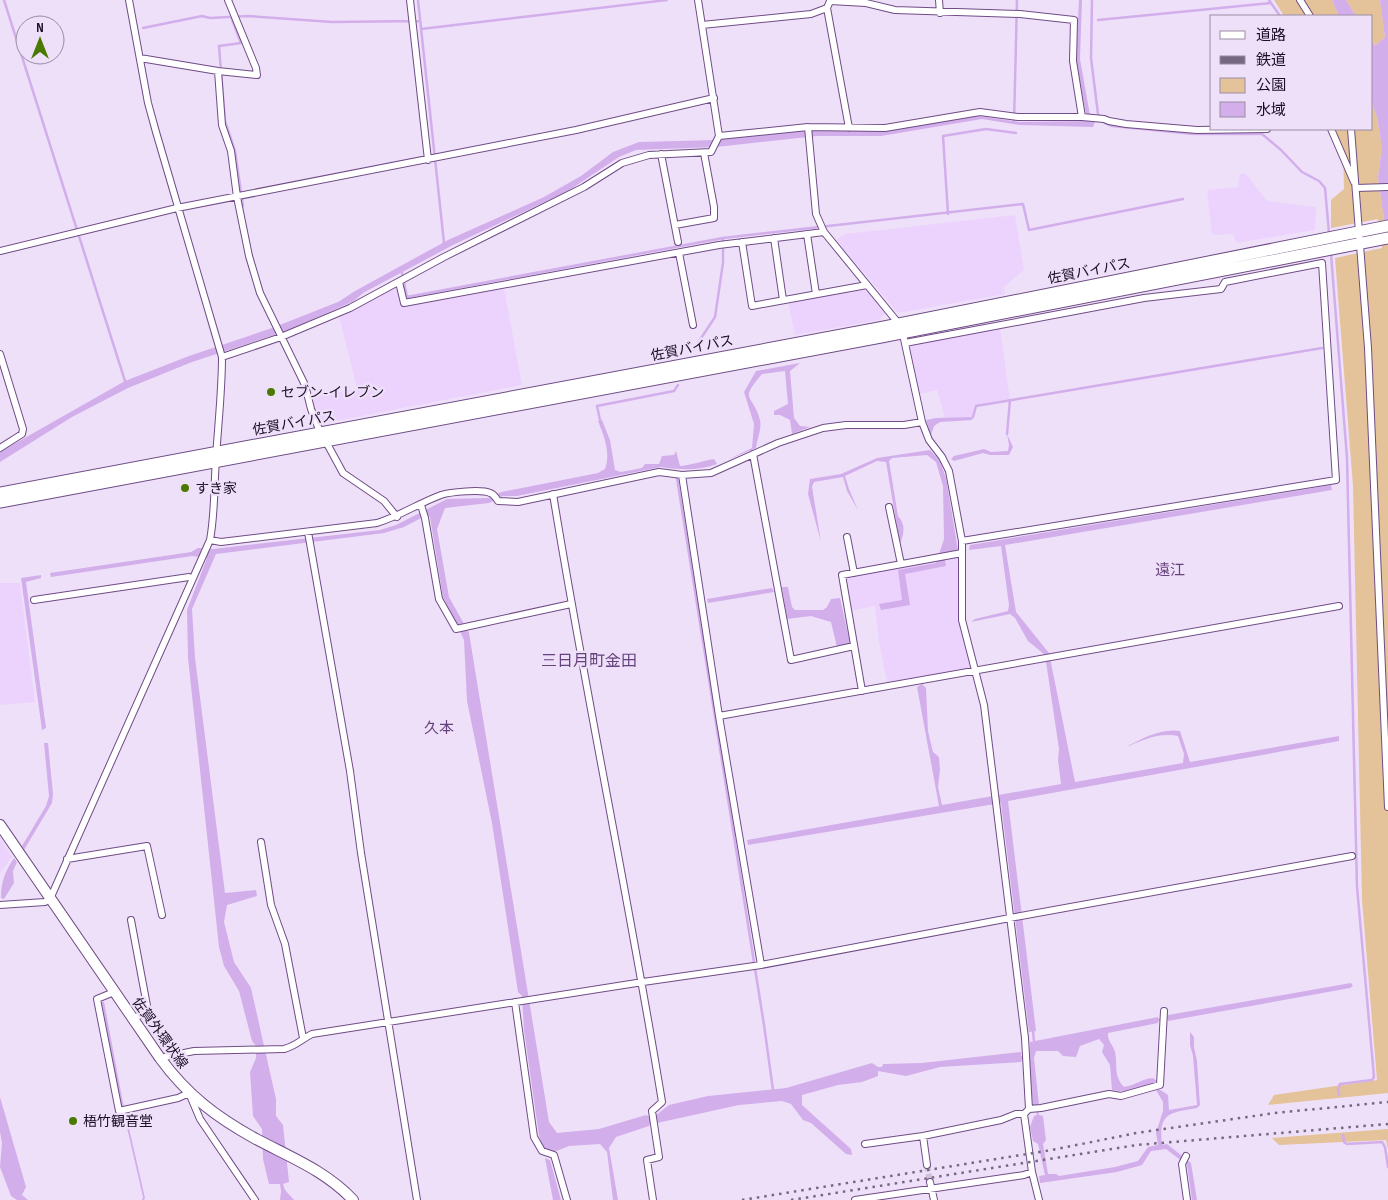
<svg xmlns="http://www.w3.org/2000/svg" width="1388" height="1200" viewBox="0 0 1388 1200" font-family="'Sofia Sans Condensed','Noto Sans JP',sans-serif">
  <rect width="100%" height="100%" fill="#efe0fa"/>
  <path fill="#ecd3fe" d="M1240,174H1246L1267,201L1316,207L1315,230L1236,243L1233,234L1212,235L1207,190L1238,187Z
    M1015,215L1024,270L1004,287L1005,294L898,313L836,240L845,234Z
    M398,286L402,306L504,288L522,385L320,424L314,413L311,395L357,389L339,316Z
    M866,289L885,313L879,320L795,335L788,302Z
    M1000,328L1010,400L976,406L973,417L945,418L937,390L919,394L909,351L910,346Z
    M960,557V619L973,674L888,688L879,642L875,606L846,612L840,577Z
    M0,583H20L35,702L0,705Z
    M0,837L12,857L0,873Z"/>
  <path fill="#e4c29a" d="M1274,0H1332L1339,16H1284Z
    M1346,0H1380L1385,37L1375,46L1372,41V16H1356Z
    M1372,103L1377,117L1382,148L1378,177L1388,247V1093L1268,1105L1274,1095L1377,1080L1362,900L1353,486L1335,258L1382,248L1378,219L1331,228V200L1344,189L1343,151L1334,129H1372Z
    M1388,1129V1149L1386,1140L1279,1145L1272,1138Z"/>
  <path fill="#d2aeeb" d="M1079,0H1082L1080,59L1091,121L1095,122L1093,127L1019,125L982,119L881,136H817L716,147L636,150L619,157L568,191L453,245L363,293L354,301L286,331L192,362L128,388L72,417L0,462V452L125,381L189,356L272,328L338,302L355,291L448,240L544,197L581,176L613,152L639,142L715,140L815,130L881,131L979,116L1019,122L1085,121L1086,114L1076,60Z
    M1332,0H1346L1356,16H1339Z
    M1380,0H1388V247L1378,177L1382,148L1377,117L1372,103V41L1375,46L1385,37Z
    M800,363L790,371L794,418L800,426L810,427L792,434L790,420L780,415H774V411L788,404L785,371L762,374C738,402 753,393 760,420C762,428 757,440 756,448L727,460L752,448L754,424L744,392L756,371Z
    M973,417L972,420L940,422L934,426L931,435L926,420L936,418Z
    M602,420L610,440L615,470L621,472L642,468L645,464H659L662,456L674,455L676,451L680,466C692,465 702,461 714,459L717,464C698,471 681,470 661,467L517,496H503L489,503L445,508L437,529L449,597L469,633L549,1122L557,1133L599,1129L646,1115L650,1117L655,1116L669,1105L708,1096L786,1088L872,1063L878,1067H882L883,1064L922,1063L1021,1052V1056L1030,1055V1042L1158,1017V1023L1108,1033C1107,1041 1113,1044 1115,1052C1118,1066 1113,1075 1124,1087C1136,1085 1141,1079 1153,1078L1157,1081L1155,1085L1127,1092L1112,1090L1110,1065L1102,1052L1104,1045L1099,1039L1080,1046L1076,1057L1063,1056L1058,1051H1036L1034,1058L1039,1105L1037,1106L1039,1115L1043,1116L1046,1140L1043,1144L1048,1174H1056L1059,1176L1115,1167L1138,1161L1148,1147L1158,1145L1156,1133L1163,1111V1102L1156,1090L1159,1089L1168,1095L1169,1110L1197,1105L1193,1056L1190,1045V1032L1194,1037V1047L1197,1061L1200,1105L1197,1108C1170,1113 1158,1112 1162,1145L1167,1144L1191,1163L1197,1200H1192L1187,1165L1166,1149L1151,1151L1142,1165L1117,1172L1040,1183L1039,1176L1045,1175L1038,1144L1033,1141L1030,1127L1034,1116L1037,1115L1035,1106H1033L1029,1059H1022L1021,1062L940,1067L906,1076L878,1071V1076L862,1082L838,1085L802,1095V1105L851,1149L852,1155L846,1154L811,1123L803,1120L791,1104L782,1101L739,1105L657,1123L656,1120L651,1121L649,1126L616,1137L609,1148L618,1200H613L607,1152L600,1144L569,1146L554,1152L543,1148L539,1136L524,1030L522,996L518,992L492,823L467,701L464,640L443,597L430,517L427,515L404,527L384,533L216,554L192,609L195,658L225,893L256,890L257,896L227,905L224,922L234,962L251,988L276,1099V1116L283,1125L289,1182L283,1184L285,1190L294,1200H280L281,1191L280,1184H269L263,1159L262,1129L253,1116L250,1072L256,1058V1046L252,1041L239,991L224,966L219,947L188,658L187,610L207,558L192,556L51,577L50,573L191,552L198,548L213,549L380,530L396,525L447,499L489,498L501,492L598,473L605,469C611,453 604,436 598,421Z
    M1007,434L1013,447L1009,455H990L983,453L954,461L951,459L954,456L984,449L991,452L1008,451L1009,445Z
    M930,450L940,461L946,478L958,550L947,552L945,560L946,566L905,574L910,605L881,610L879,604L902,600L898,570L936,563L944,539L943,486L936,462L927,455L892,458L889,461L898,516C906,525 904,533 900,544L886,462L877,461L845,476L849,489L858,510L847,491L843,477L814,482L812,487L821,542L808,494L810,479L841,474L877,458Z
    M1331,485L1332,490L1005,545L1016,612L1049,653L1075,782L1183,763L1184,754L1178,736C1159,732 1143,740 1126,747C1143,738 1161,728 1180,731L1190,762L1339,736V741L1008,801L1036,1031L1029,1032L1001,803L748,845L747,840L939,806L917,687L922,684L926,688L928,731L933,752L939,757L940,770L938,787L942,805L1061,784L1058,760L1059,749L1045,655L1028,641L1015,618L1010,614L971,622L975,619L1008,611L1009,605L1001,546L969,550L970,545Z
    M41,575V578L26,582L46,728L42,730L21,578Z
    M782,587H788L792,607L795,610H823L827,607L831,599L840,598L850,643L837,647L831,622L811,616L787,619Z
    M772,588L774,592L708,603L707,599Z
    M44,743H48L53,794L52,803L24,850L22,846L46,806L49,796Z
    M14,858L17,862L13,871L14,883L4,899L1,898C1,881 5,872 14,858Z
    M1351,983L1353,986L1350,988L1168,1021V1015Z
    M0,1097L26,1187L22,1195L28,1200H17L11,1196L0,1167L2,1143L0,1132Z
    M124,1115H126L145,1198L144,1200H142L143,1197Z
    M545,1158L550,1160L561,1200H553Z"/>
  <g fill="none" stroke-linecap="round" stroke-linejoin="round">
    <path stroke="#d2aeeb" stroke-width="2.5" d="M4,0L125,381
      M418,0L444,243
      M1092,0L1091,58L1098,114L1105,123L1112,126L1194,134H1262L1281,150L1302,172L1319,181L1325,188L1329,233
      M1269,0L1280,16
      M231,17L241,43L219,46L225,121L235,151L243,206
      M1098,20L1271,3
      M143,28L202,16L210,18L248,16L332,22L420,21
      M421,29L667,0
      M1014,123L1017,0
      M948,214L943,136L986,129L1016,133
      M1331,254L1347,458L1357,887L1374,1077L1372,1080L1340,1084L1338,1089L1339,1095
      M402,273L407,297L723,238L1023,204L1029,230L1183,199
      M692,352L715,317L723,263V238
      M973,417L976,406L1322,348
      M600,420L597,406L674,391L678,385
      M1007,434L1010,400
      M677,478L764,1025L773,1090
      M103,1003L124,1115
      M1158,1020L1168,1018
      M1033,1031L1034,1041
      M1343,1135L1344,1142L1347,1144L1382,1142L1385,1147L1388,1167"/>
    <path stroke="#d0c0da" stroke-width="6" stroke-dasharray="6 3" stroke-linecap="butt" d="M927,1165L930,1182"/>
    <g stroke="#6f4c85" stroke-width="8">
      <path id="street" d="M410,0L428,160
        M939,0L940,13
        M1300,0L1310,16
        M827,8L849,128
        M702,25L811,14L827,8L830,1L866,3L895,10L1020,14L1074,20L1073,61L1082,117
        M140,58L218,71L257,75L256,68L228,0
        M218,71L222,125L231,151L237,197L249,256L260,293L305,385L311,409L318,427L343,473L384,501L397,517
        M1331,129L1354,182
        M1351,129L1368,348L1388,807
        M719,136L808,127L885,128L980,112L1018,117H1082L1104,119L1109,121L1126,124L1197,130L1267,129
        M661,154L678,242
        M1356,188L1388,187
        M675,225L714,218V207L704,153
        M807,234L816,294
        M774,238L783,300
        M742,242L752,306L867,285
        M0,251L177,208L576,130L714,98
        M679,253L693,325
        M399,282L404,303L719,245L824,232
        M905,343L1144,298L1221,289L1225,282L1322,263L1336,480L962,541
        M0,354L23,429L22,434L0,448
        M222,357L281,337L350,308L444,257L584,187L622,163L649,155L711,152L719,136L698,0
        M922,422L929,440L942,457L949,471L962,541V620L984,705L1025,1038L1029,1109L1024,1114L1032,1172L1039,1200
        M753,454L791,660L854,646
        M682,475L719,716L761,965
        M553,494C586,697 629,899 662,1102L652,1111L659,1157L647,1160L653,1200
        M421,505L425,518L439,599L456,629L571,604
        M889,507L901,564
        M308,532L350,771L361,853L417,1200
        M847,537L854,573
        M210,540L221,542L377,523C400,516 419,503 441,495C450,492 482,489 490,493C494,494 496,498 498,501L518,502L659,472L682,475L711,473L778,443L823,428L846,425H904L922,422L904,339L899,324L824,232L816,214L808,127
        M34,600L189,577L192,579
        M862,691L842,575L962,553
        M719,716L1339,606
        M261,842L271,905L285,944L303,1038
        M67,859L147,846L162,915
        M0,905L45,902L50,899L210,540C215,513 214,486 216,458C218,425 222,391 222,357L156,132L148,103L129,0
        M131,920L148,1011L133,1019
        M114,992L97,999L119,1111L178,1098L189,1093L200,1119L255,1200
        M515,1002L534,1137L542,1151L554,1155L567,1200
        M160,1058L194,1051L284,1049C296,1046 302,1039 312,1034L643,982L761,965L1010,918L1352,856
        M1029,1109L1041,1108L1109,1094L1121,1096L1160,1085L1164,1011
        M923,1136L927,1165
        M865,1144L923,1136L1001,1120L1016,1114H1024
        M1186,1156L1182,1164L1187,1200
        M930,1182L934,1200
        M855,1200L1024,1175L1032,1172"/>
    </g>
    <g stroke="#6f4c85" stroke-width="12">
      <path id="primary" d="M0,825L160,1058C187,1095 216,1117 256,1139C290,1157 326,1171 353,1200"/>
    </g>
    <g stroke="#6f4c85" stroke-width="13">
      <path id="highway" d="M0,493L879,328L1388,226
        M0,502L881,337L1388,238"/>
    </g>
    <use href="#street" stroke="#fff" stroke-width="6"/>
    <use href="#primary" stroke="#fff" stroke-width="10"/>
    <use href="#highway" stroke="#fff" stroke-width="11"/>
    <path stroke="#776881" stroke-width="2.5" stroke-dasharray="2.5 5" stroke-linecap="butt" d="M742,1200L1052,1150L1136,1133L1275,1113L1388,1102
      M791,1200L1137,1145L1388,1124"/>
  </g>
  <g fill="#4a7900" stroke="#efe0fa" stroke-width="2">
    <circle cx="271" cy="392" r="5"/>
    <circle cx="185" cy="488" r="5"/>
    <circle cx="73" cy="1121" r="5"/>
  </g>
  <g text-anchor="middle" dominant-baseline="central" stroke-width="4.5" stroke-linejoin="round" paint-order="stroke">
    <g font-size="14" fill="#1d0e26" stroke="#efe0fa">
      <text transform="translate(1089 271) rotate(-11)">佐賀バイパス</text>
      <text transform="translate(692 348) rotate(-11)">佐賀バイパス</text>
      <text transform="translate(294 423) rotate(-10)">佐賀バイパス</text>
      <text transform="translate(160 1033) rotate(54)">佐賀外環状線</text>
    </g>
    <g font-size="14" fill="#1d0e26" stroke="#efe0fa" text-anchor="start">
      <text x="281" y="392">セブン-イレブン</text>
      <text x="195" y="488">すき家</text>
      <text x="83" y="1121">梧竹観音堂</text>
    </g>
    <g font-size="15" fill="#66437c" stroke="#efe0fa">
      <text x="1170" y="570">遠江</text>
      <text x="439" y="728">久本</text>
    </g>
    <g font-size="16" fill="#66437c" stroke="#efe0fa">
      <text x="589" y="661">三日月町金田</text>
    </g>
  </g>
  <rect x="1210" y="15" width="162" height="115" fill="#efe0fa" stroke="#9b8ca5"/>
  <rect x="1220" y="31" width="25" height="8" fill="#ffffff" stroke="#9b8ca5"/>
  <text x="1256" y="40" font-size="15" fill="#1d0e26">道路</text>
  <rect x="1220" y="56" width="25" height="8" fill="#776881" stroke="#9b8ca5"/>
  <text x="1256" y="65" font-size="15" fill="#1d0e26">鉄道</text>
  <rect x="1220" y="78" width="25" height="15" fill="#e4c29a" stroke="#9b8ca5"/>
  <text x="1256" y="90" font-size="15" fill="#1d0e26">公園</text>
  <rect x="1220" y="102" width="25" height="15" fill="#d2aeeb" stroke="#9b8ca5"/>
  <text x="1256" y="115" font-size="15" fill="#1d0e26">水域</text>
  <g transform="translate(40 40)"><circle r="24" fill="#efe0fa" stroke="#9b8ca5"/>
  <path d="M0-4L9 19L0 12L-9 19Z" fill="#4a7900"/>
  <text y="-8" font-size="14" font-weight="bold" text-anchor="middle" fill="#1d0e26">N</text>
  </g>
</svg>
